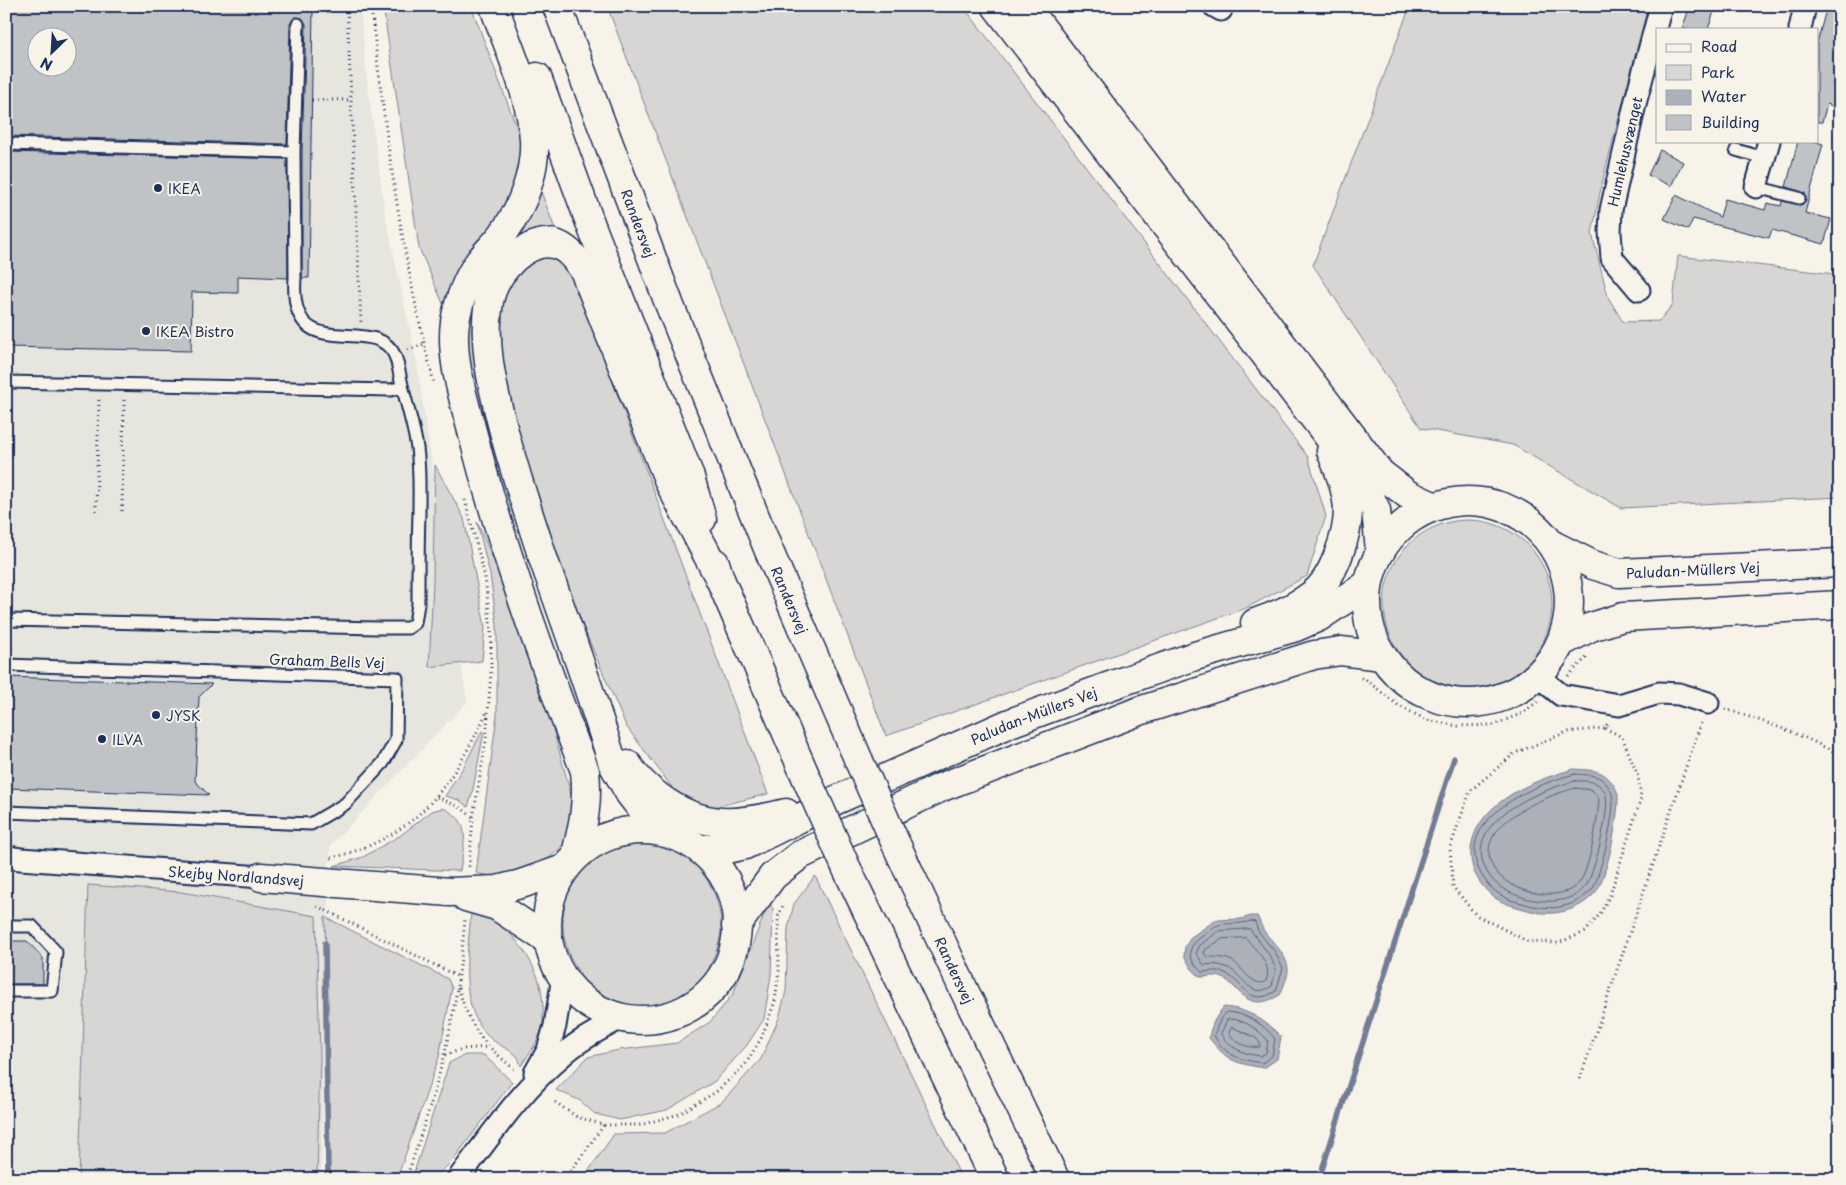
<svg xmlns="http://www.w3.org/2000/svg" width="1846" height="1185" viewBox="0 0 1846 1185" font-family="'Playpen Sans',sans-serif">
  <rect width="100%" height="100%" fill="#f7f3e8"/>
  <filter id="ink" filterUnits="userSpaceOnUse"><feTurbulence type="fractalNoise" baseFrequency=".02" numOctaves="2"/><feDisplacementMap in="SourceGraphic" scale="10" xChannelSelector="R" yChannelSelector="G"/><feConvolveMatrix kernelMatrix="1 2 1 2 8 2 1 2 1" color-interpolation-filters="sRGB"/></filter>
  <g filter="url(#ink)">
    <path fill="#e6e5de" fill-rule="evenodd" d="M6,6H360L366,72L385,214L416,358L467,702L330,846L321,1179H6ZM38,38H68V68H38Z"/>
    <path fill="#d7d6d4" stroke="#798299" d="M383,6H471L768,794L706,809L674,790L626,726L419,248Z
      M607,6H963L1308,457L1326,516L1307,576L1246,608L886,736Z
      M1410,6H1648L1602,183L1592,234L1608,297L1623,322L1659,321L1673,304L1678,256L1835,274L1840,256V497L1621,508L1513,445L1421,428L1313,265Z
      M435,465L464,518L485,627L482,661L429,667L433,583Z
      M1384 604a84 84 0 1 1 168 0a84 84 0 1 1-168 0Z
      M477,522L518,615L542,689L571,794C574,808 575,823 569,836C558,856 526,878 502,877C494,877 484,875 476,873L497,715V624L490,575Z
      M482,731L484,732L472,794L468,807L459,800L445,796L464,766Z
      M443,808C474,822 463,843 460,871L334,866L363,857L401,835L432,811Z
      M628,840C637,841 646,840 655,841C659,842 664,845 669,847C700,861 719,890 721,924C722,939 715,955 709,968C685,1019 622,1016 584,980C580,976 577,969 574,964C555,931 561,888 587,859C598,848 614,844 628,840Z
      M815,876L962,1179H589L585,1176L614,1134L665,1133L722,1102L761,1059L779,1018L786,991L788,928L794,904Z
      M88,885L181,892L316,916L320,1056L317,1179H79Z
      M769,902L773,909L771,975L764,1019L747,1045L715,1081L667,1110L620,1120L595,1114L579,1100L556,1090L588,1057L619,1050L677,1043L710,1022L733,994Z
      M471,913C501,916 525,947 536,973C542,984 544,1009 543,1022C542,1038 529,1053 521,1066C520,1063 519,1058 517,1056C510,1049 494,1044 485,1033C458,1000 468,953 471,913Z
      M325,917L448,979L452,988L439,1057L397,1179H330Z
      M465,1055H484L512,1082L453,1160L434,1179H412L449,1063Z"/>
    <path fill="#acb0b9" stroke="#727c95" d="M1574,769C1586,770 1601,769 1609,779C1613,783 1618,791 1618,796C1619,815 1607,881 1594,894C1578,911 1553,917 1531,911C1518,907 1500,904 1490,894C1462,868 1466,833 1493,808C1515,788 1545,777 1574,769Z
      M1251,916H1257C1260,921 1261,926 1264,931C1272,942 1286,953 1288,968C1289,976 1283,987 1280,995C1264,1004 1252,1006 1238,991C1233,986 1229,981 1223,978C1215,974 1208,977 1200,977L1191,968L1184,955L1185,947L1191,937L1216,920L1241,919Z
      M1224,1007C1248,1009 1265,1020 1281,1037L1277,1059L1264,1068C1235,1063 1228,1062 1209,1038C1211,1025 1216,1016 1224,1007Z"/>
    <g fill="none" stroke-linecap="round" stroke-linejoin="round">
      <path stroke="#556382" stroke-width="1" d="M1575,774C1585,775 1596,774 1604,781C1607,784 1611,790 1612,794C1617,808 1600,877 1592,890C1589,893 1583,897 1580,899C1561,912 1538,908 1518,902C1501,898 1488,888 1480,872C1453,819 1536,783 1575,774Z
        M1575,781C1583,781 1594,780 1600,786C1602,788 1606,793 1606,796C1610,809 1594,877 1585,887C1570,904 1545,903 1525,898C1508,893 1494,886 1486,870C1461,821 1540,790 1575,781Z
        M1576,788L1592,790L1599,799C1598,817 1590,870 1579,883C1558,906 1501,891 1491,863C1476,823 1547,795 1576,788Z
        M1251,921L1255,922L1258,931L1275,952L1283,968L1276,991C1248,1008 1246,984 1225,973C1217,969 1210,972 1202,972C1186,957 1186,947 1204,935C1208,932 1212,928 1216,926C1225,922 1240,925 1251,921Z
        M1250,929L1270,956L1276,969L1272,986C1250,1001 1244,975 1228,968C1220,964 1212,964 1204,965L1196,953L1200,945L1219,931Z
        M1246,938C1256,951 1273,964 1266,981C1254,989 1243,968 1234,962C1226,957 1216,957 1207,957L1204,953L1205,950L1222,939Z
        M1227,1012C1246,1013 1264,1024 1275,1039L1272,1056L1262,1063C1242,1060 1224,1056 1214,1035L1221,1018Z
        M1228,1019C1242,1018 1260,1030 1268,1041L1266,1053L1261,1056C1244,1054 1230,1049 1221,1034Z
        M1232,1027L1256,1038L1260,1043V1047C1248,1049 1235,1043 1229,1033Z"/>
      <path stroke="#727c95" stroke-width="5.5" d="M325,943L328,1179
        M1319,1179L1454,758"/>
    </g>
    <path fill="#c0c3c5" stroke="#1b2f5e" fill-rule="evenodd" d="M6,6H313L309,278H302V152L306,24L302,18L295,17L290,24L287,144L6,136ZM38,38H68V68H38Z
      M1690,6H1716L1708,29H1682Z
      M1827,6H1840V58L1832,85L1840,87V89L1835,107L1827,104L1822,122H1817V43Z
      M1798,141H1813L1823,144L1805,213L1831,219L1824,244L1772,230L1769,238L1693,219L1688,230L1664,219L1676,195L1720,217L1725,199L1765,210L1767,203L1781,206L1782,201L1801,205L1806,200L1805,193L1786,187Z
      M1660,150L1683,162L1671,186L1648,175Z
      M6,152L287,159L288,278L238,276V293L192,292L191,351L6,347Z
      M6,677L212,684L199,697L195,781L209,795L6,788Z
      M6,941H27L43,958V984H6Z"/>
    <g fill="none" stroke-linecap="round" stroke-linejoin="round">
      <g stroke="#1b2f5e" stroke-width="15">
        <path id="lane" d="M6,144L294,152
          M1736,150L1764,158
          M1756,187L1799,198
          M6,382L391,390L402,387
          M6,620L378,628H408L415,623L418,604C418,574 418,543 419,513C419,491 420,470 417,448C414,428 408,409 403,389C400,379 399,366 395,356C375,310 288,371 295,278L294,152L298,24
          M6,665L397,678L396,740L383,763L345,804L311,824L6,812
          M6,926H32L56,952L52,991H6"/>
      </g>
      <g stroke="#1b2f5e" stroke-width="25">
        <g id="street">
          <path d="M1214,6L1221,10"/>
          <path d="M1800,29L1805,6"/>
          <path d="M1756,187L1769,141"/>
          <path id="s1" d="M1639,290L1612,258L1610,232L1611,210L1636,100L1661,6"/>
          <path d="M1538,676L1561,695L1619,705L1659,693L1679,694L1708,703"/>
          <path d="M6,857L21,859L261,877"/>
          <path d="M535,1073L548,1050L555,1026L563,977"/>
          <path d="M458,1179C491,1135 522,1089 564,1054C580,1039 600,1030 619,1019"/>
        </g>
      </g>
      <g stroke="#1b2f5e" stroke-width="31">
        <g id="secondary">
          <path d="M494,6C507,45 532,98 534,139C536,170 523,206 505,231C498,242 487,251 479,262C467,278 458,303 455,322C450,358 464,400 473,435C502,549 543,661 585,771C588,801 584,822 577,850"/>
          <path id="s2" d="M557,6L670,306L769,551L859,761"/>
          <path d="M996,6L1362,480L1376,510L1380,551"/>
          <path d="M1025,6L1380,473L1407,494L1433,506"/>
          <path d="M537,77L592,228L690,477L702,519"/>
          <circle cx="1468" cy="602" r="101"/>
          <path id="s3" d="M1553,545L1593,565L1619,573L1840,563"/>
          <path d="M715,563L720,579L809,784"/>
          <path d="M1255,623C1276,616 1296,607 1313,594C1333,579 1348,535 1348,510C1347,490 1339,470 1331,451"/>
          <path d="M1562,642L1591,627L1623,617L1840,605"/>
          <path d="M628,765C636,778 648,789 660,798C703,830 738,825 786,813"/>
          <path d="M657,829L630,794L613,764C592,696 568,628 544,561C529,515 514,471 502,424C492,385 482,342 489,301C494,276 515,251 539,244C561,239 573,255 584,270L670,484L720,579"/>
          <circle cx="642" cy="925" r="95"/>
          <path id="s4" d="M896,844L964,990L1055,1179"/>
          <path id="s5" d="M700,849H727L745,845L834,801L1010,723L1104,688L1195,656L1296,627L1319,617L1368,584"/>
          <path d="M846,867L995,1179"/>
          <path d="M261,877L450,892L497,890L521,884L564,869"/>
          <path d="M466,897L497,906L548,940"/>
          <path d="M736,926L773,876L800,855L942,787L1142,710L1314,655L1341,651L1382,656"/>
        </g>
      </g>
      <path stroke="#1b2f5e" stroke-width="3" stroke-dasharray="1 4" stroke-linecap="butt" d="M347,6L361,323
        M371,6C385,133 402,259 434,383
        M312,100H351
        M408,350L424,344
        M465,500L485,577L491,630V672L486,741L473,818L469,867
        M96,511L99,399
        M122,511L124,399
        M1568,676L1588,656
        M1361,678L1366,680L1399,706L1427,720L1458,726L1493,725L1523,713L1538,701
        M1725,709C1765,722 1804,734 1840,756
        M1605,728L1622,737L1638,776L1641,798L1610,895L1600,914L1585,932L1558,943L1527,941L1476,915L1453,887L1450,848L1470,791L1515,753L1567,732L1605,728L1608,723
        M437,797L458,806L473,817
        M331,858C418,837 450,788 487,712
        M317,906L459,977
        M458,988C472,1031 481,1041 514,1069
        M445,1055L463,1049L488,1047
        M1580,1079L1702,720
        M555,1102L577,1117L604,1125H640L679,1114L716,1092L745,1065L762,1037L775,1001L779,971L778,917L784,903
        M406,1179C420,1138 434,1097 444,1055C455,1010 461,965 465,919
        M565,1179L604,1125"/>
      <use href="#lane" stroke="#f7f3e8" stroke-width="11"/>
      <use href="#street" stroke="#f7f3e8" stroke-width="21"/>
      <use href="#secondary" stroke="#f7f3e8" stroke-width="28"/>
      <g stroke="#1b2f5e" stroke-width="31" stroke-linecap="butt">
        <path id="secondary-bridge" d="M859,761L896,844
          M809,784L846,867"/>
      </g>
      <use href="#secondary-bridge" stroke="#f7f3e8" stroke-width="28"/>
    </g>
  </g>
  <g fill="#1b2f5e" stroke="#f7f3e8" stroke-width="2">
    <circle cx="158" cy="188" r="5"/>
    <circle cx="146" cy="331" r="5"/>
    <circle cx="156" cy="715" r="5"/>
    <circle cx="102" cy="739" r="5"/>
  </g>
  <g text-anchor="middle" dominant-baseline="central" stroke-width="4" stroke-linejoin="round" paint-order="stroke">
    <g font-size="14" fill="#1b2f5e" stroke="#f7f3e8">
      <text stroke="none"><textPath href="#s1" startOffset="150">Humlehusvænget</textPath></text>
      <text stroke="none"><textPath href="#s2" startOffset="232">Randersvej</textPath></text>
      <text stroke="none"><textPath href="#s3" startOffset="146">Paludan-Müllers Vej</textPath></text>
      <text stroke="none"><textPath href="#s2" startOffset="638">Randersvej</textPath></text>
      <text transform="translate(327 661) rotate(2)">Graham Bells Vej</text>
      <text stroke="none"><textPath href="#s5" startOffset="362">Paludan-Müllers Vej</textPath></text>
      <text transform="translate(236 876) rotate(4)">Skejby Nordlandsvej</text>
      <text stroke="none"><textPath href="#s4" startOffset="139">Randersvej</textPath></text>
    </g>
    <g font-size="14" fill="#1b2f5e" stroke="#f7f3e8" text-anchor="start">
      <text x="168" y="188">IKEA</text>
      <text x="156" y="331">IKEA Bistro</text>
      <text x="166" y="715">JYSK</text>
      <text x="112" y="739">ILVA</text>
    </g>
  </g>
  <rect width="1846" height="1185" fill="none" stroke="#f7f3e8" stroke-width="25"/>
  <rect x="12" y="12" width="1821" height="1160" fill="none" stroke="#1b2f5e" stroke-width="2" filter="url(#ink)"/>
  <rect x="1656" y="28" width="162" height="115" fill="#f7f3e8" stroke="#9fa5b1"/>
  <rect x="1666" y="44" width="25" height="8" fill="#f7f3e8" stroke="#9fa5b1"/>
  <text x="1701" y="52" font-size="15" fill="#1b2f5e">Road</text>
  <rect x="1666" y="65" width="25" height="15" fill="#d7d6d4" stroke="#9fa5b1"/>
  <text x="1701" y="78" font-size="15" fill="#1b2f5e">Park</text>
  <rect x="1666" y="90" width="25" height="15" fill="#acb0b9" stroke="#9fa5b1"/>
  <text x="1701" y="102" font-size="15" fill="#1b2f5e">Water</text>
  <rect x="1666" y="115" width="25" height="15" fill="#c0c3c5" stroke="#9fa5b1"/>
  <text x="1701" y="128" font-size="15" fill="#1b2f5e">Building</text>
  <g transform="translate(52 52) rotate(205)"><circle r="24" fill="#f7f3e8" stroke="#9fa5b1"/>
  <path d="M0-4L9 19L0 12L-9 19Z" fill="#1b2f5e"/>
  <text y="-8" font-size="14" font-weight="bold" text-anchor="middle" fill="#1b2f5e">N</text>
  </g>
</svg>
